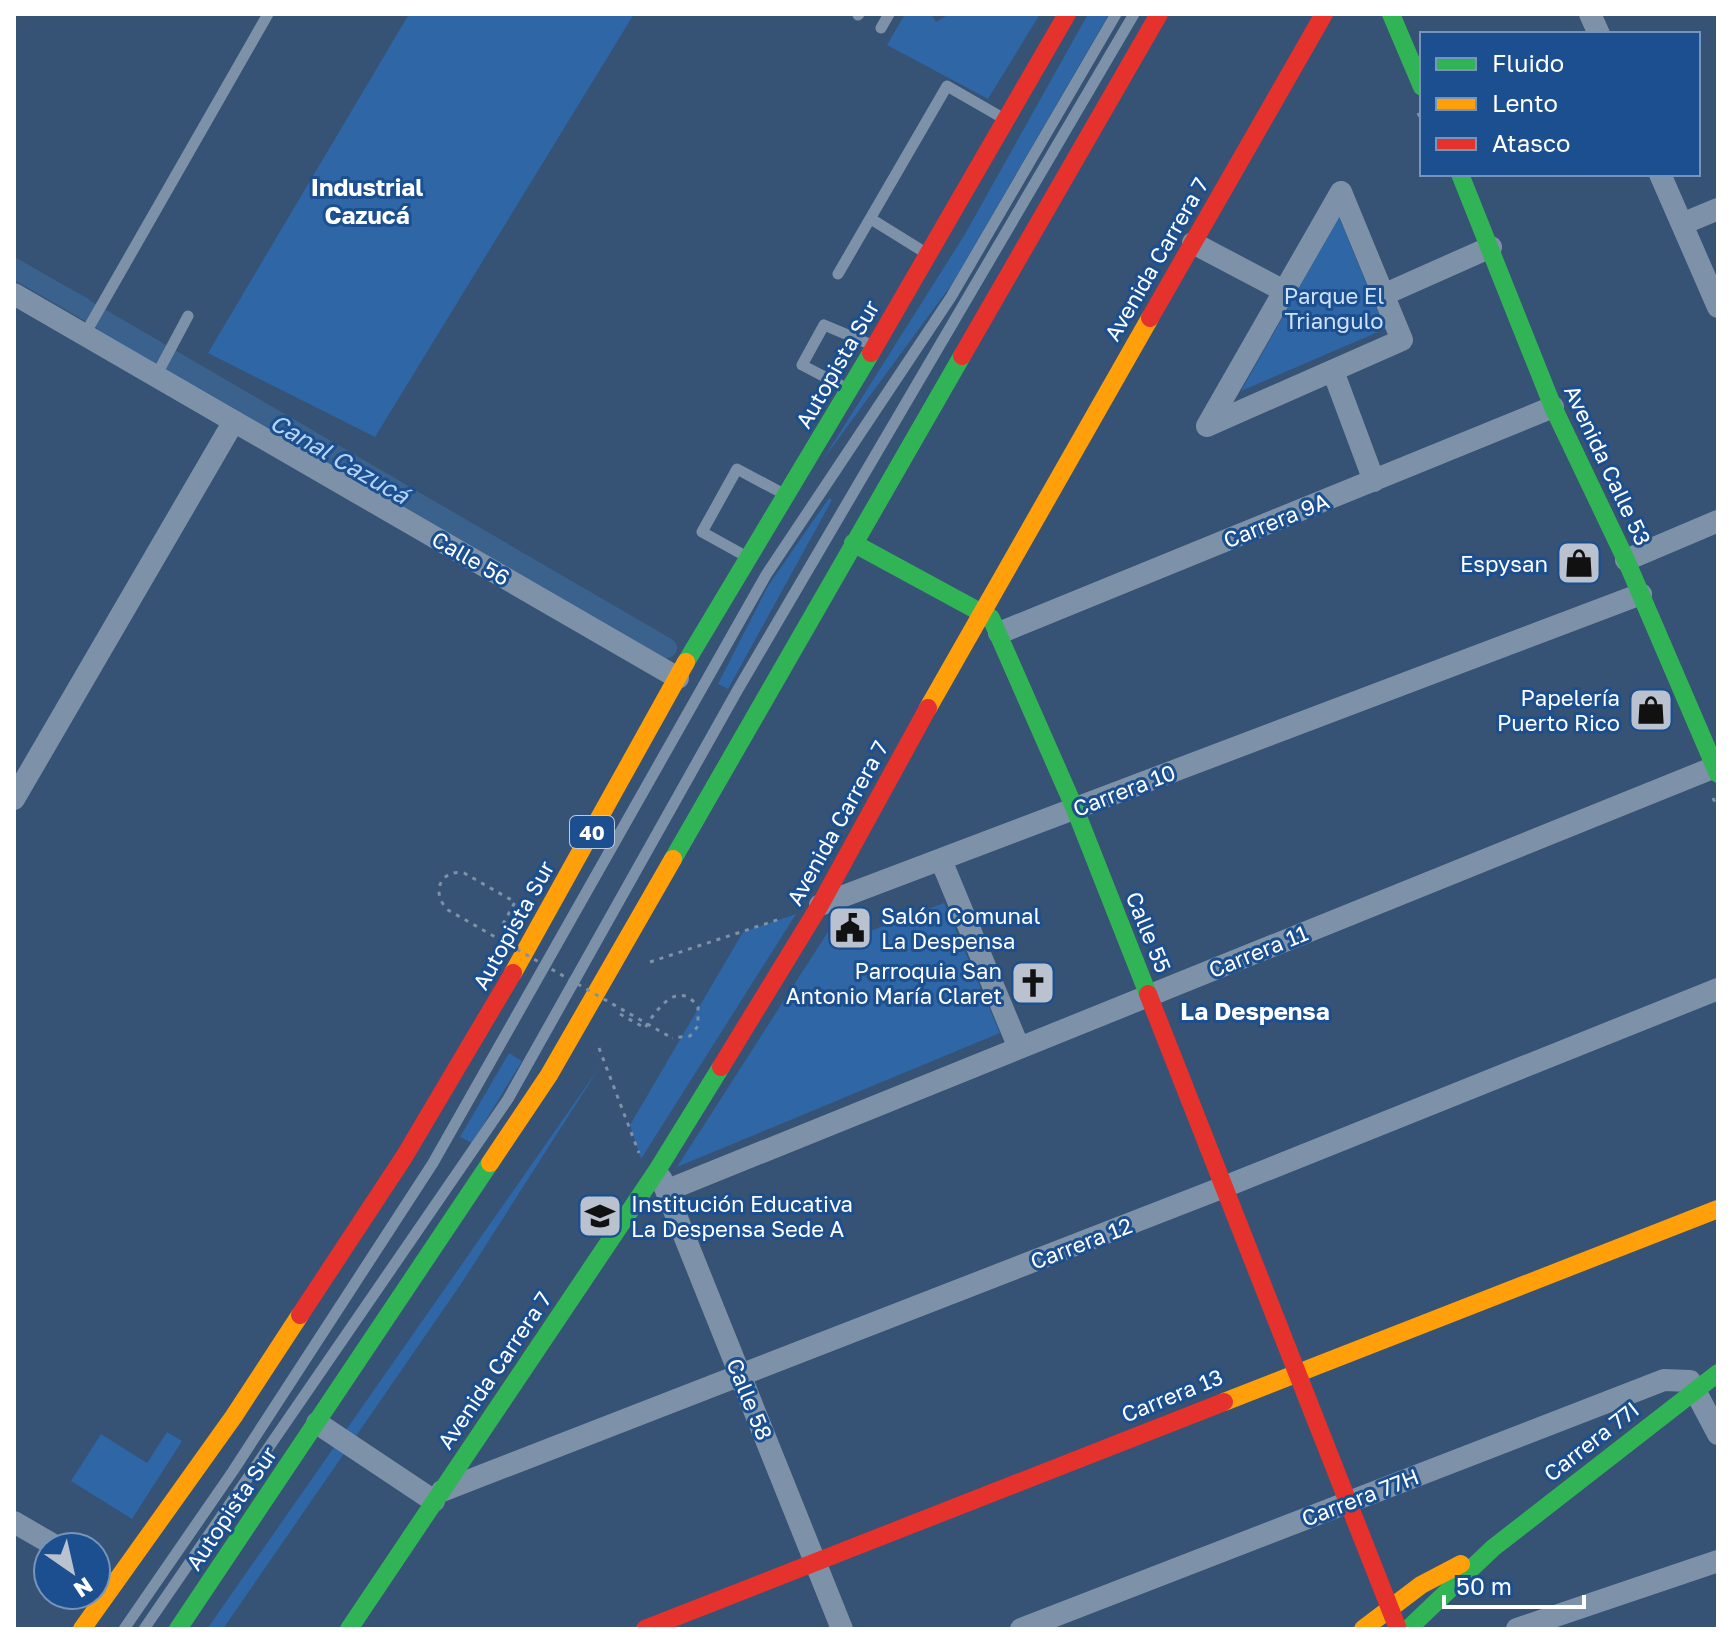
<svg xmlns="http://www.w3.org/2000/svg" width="1732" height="1643" viewBox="0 0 1732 1643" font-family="'Golos Text',sans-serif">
  <rect width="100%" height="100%" fill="#365274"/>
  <path fill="#2f66a5" d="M409,14H634L375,437L208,353Z
    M905,14H931L936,22L949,14H1040L988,99L887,45Z
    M1088,14H1109L952,284L822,461L965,234Z
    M1339,217L1385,329L1241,391Z
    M14,258L89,299L79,315L14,280Z
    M107,314L672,640L662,656L97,329Z
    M829,498L832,500L728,689L718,684L768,586Z
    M944,903L1000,1033L677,1167L833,924L841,942Z
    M796,914L641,1159L630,1125L743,932Z
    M509,1053L522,1061L472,1143L460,1137Z
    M601,1065L463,1281L223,1629H207Z
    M167,1432L182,1441L132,1519L71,1481L101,1434L147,1463Z"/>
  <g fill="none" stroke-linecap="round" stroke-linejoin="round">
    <path stroke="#3b618d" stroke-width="20" d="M14,268L667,648"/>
    <path stroke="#7d92a8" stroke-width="3" stroke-dasharray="4 6" stroke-linecap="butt" d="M1418,113L1422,122
      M1713,798L1718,809
      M650,962L783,918
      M620,1014L645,1028C656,1010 678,978 698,1007V1026L690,1036L672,1038
      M599,1048L639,1153"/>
    <path stroke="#7d92a8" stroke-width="11" d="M858,15L859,14
      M881,28L889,14
      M871,219L921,250
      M838,274L947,86L1001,117
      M85,334L268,14
      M156,376L188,316
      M844,387L802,365L824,325L867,343
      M740,553L702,532L737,469L782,493
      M124,1629L233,1471L433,1163L766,575L951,297L1116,14
      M144,1629L508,1099L737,691L1134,14"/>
    <path stroke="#7d92a8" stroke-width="22" d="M1590,14L1599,34
      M1660,174L1718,307
      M1682,224L1718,209
      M1193,243L1284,291
      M14,294L678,678
      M1383,295L1491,247
      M1333,371L1374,481
      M1207,426L1402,340L1341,192
      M1207,426L1341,192
      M1626,560L1718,521
      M999,633L1553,407
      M14,799L234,421
      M941,860L1019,1048
      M820,905L1641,594
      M661,1178L842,1629
      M668,1190L1715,767
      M317,1423L434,1501
      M442,1491L1224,1187L1718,989
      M14,1522L57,1547
      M1021,1629L1664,1380L1690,1381L1718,1434
      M1517,1629L1718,1561"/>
    <path stroke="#30b455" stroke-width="18" d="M1391,14L1422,87
      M1460,174L1553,407L1626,560L1718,774
      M853,543L991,618L1075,809L1148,994
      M686,662L871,353
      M673,859L962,356
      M178,1629L490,1163
      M349,1629L658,1169L721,1067
      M1408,1629L1493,1548L1718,1373"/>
    <path stroke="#ff9f0a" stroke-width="18" d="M928,708L1150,318
      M513,973L686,662
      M490,1163L549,1075L673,859
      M1224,1402L1718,1209
      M82,1629L234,1416L300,1315
      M1363,1629L1421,1585L1461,1564"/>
    <path stroke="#e5322d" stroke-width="18" d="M1150,318L1324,14
      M871,353L1067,14
      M962,356L1159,14
      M1148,994L1398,1629
      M721,1067L820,905L928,708
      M300,1315L404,1157L513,973
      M645,1629L1224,1402"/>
    <path stroke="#7d92a8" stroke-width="3" stroke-dasharray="4 6" stroke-linecap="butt" d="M503,924L515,902L464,873C439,869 431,894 448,910L672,1038"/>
  </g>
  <defs>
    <g id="shop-square" transform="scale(2.3)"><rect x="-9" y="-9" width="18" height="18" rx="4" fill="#b9c2ce" stroke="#1b4f8f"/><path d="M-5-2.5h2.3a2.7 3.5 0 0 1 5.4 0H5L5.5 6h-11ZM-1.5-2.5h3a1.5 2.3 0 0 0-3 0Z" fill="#111"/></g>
    <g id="civic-square" transform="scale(2.3)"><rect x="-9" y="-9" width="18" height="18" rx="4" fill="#b9c2ce" stroke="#1b4f8f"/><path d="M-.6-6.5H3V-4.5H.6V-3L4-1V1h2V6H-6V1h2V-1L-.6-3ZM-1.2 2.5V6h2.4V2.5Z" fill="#111"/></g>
    <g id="church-square" transform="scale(2.3)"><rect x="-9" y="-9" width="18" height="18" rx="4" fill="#b9c2ce" stroke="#1b4f8f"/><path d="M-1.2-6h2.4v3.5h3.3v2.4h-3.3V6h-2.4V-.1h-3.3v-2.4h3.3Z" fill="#111"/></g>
    <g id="school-square" transform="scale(2.3)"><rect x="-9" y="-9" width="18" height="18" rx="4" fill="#b9c2ce" stroke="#1b4f8f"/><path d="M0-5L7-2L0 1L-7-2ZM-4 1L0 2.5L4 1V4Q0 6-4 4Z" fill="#111"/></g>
  </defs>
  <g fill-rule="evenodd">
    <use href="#shop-square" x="1579" y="563"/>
    <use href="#shop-square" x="1651" y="710"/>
    <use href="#civic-square" x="850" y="928"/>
    <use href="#church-square" x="1033" y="983"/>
    <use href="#school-square" x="600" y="1216"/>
  </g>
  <g text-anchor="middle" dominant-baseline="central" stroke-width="6" stroke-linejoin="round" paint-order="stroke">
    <rect fill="#1b4f8f" stroke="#bbcadd" stroke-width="2" x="570" y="816" width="44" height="32" rx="6"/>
    <g font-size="20" font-weight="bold" fill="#fff">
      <text x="592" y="832">40</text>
    </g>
    <g font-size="22" fill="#fff" stroke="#1b4f8f">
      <text transform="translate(1156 259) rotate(-60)">Avenida Carrera 7</text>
      <text transform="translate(837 364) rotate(-60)">Autopista Sur</text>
      <text transform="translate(1608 465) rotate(65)">Avenida Calle 53</text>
      <text transform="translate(1276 520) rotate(-22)">Carrera 9A</text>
      <text transform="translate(471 558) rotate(30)">Calle 56</text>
      <text transform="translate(1124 790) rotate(-21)">Carrera 10</text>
      <text transform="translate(837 823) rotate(-61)">Avenida Carrera 7</text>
      <text transform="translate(513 925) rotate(-61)">Autopista Sur</text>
      <text transform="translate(1149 932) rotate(68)">Calle 55</text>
      <text transform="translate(1258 951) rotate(-22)">Carrera 11</text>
      <text transform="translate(1081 1243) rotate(-21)">Carrera 12</text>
      <text transform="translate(494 1370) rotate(-56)">Avenida Carrera 7</text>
      <text transform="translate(1172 1395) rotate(-22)">Carrera 13</text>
      <text transform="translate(750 1399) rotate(68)">Calle 58</text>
      <text transform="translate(1591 1441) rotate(-38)">Carrera 77I</text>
      <text transform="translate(1360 1497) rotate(-21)">Carrera 77H</text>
      <text transform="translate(231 1508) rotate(-56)">Autopista Sur</text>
    </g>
    <g font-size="22" fill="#cfe3fa" stroke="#1b4f8f">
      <text x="1334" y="295">Parque El<tspan x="1334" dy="25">Triangulo</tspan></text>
    </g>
    <g font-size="22" fill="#fff" stroke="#1b4f8f" text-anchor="end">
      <text x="1548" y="563">Espysan</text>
      <text x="1620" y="697">Papelería<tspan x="1620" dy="25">Puerto Rico</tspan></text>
      <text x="881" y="915" text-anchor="start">Salón Comunal<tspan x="881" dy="25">La Despensa</tspan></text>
      <text x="1002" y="970">Parroquia San<tspan x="1002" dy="25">Antonio María Claret</tspan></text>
      <text x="631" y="1203" text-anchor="start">Institución Educativa<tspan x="631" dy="25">La Despensa Sede A</tspan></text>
    </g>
    <g font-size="24" font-weight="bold" fill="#fff" stroke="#1b4f8f">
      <text x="367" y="186">Industrial<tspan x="367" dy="28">Cazucá</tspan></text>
      <text x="1255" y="1010">La Despensa</text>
    </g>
    <g font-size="24" font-style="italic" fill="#b5d3f5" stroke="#1b4f8f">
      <text transform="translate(340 458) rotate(30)">Canal Cazucá</text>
    </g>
  </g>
  <rect width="1732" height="1643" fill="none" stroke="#ffffff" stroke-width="32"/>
  <rect x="1420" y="32" width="280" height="144" fill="#1b4f8f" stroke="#7695bc" stroke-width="2"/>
  <rect x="1436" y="58" width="40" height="12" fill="#30b455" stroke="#7695bc" stroke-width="2"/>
  <text x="1492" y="72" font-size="24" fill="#ffffff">Fluido</text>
  <rect x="1436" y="98" width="40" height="12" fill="#ff9f0a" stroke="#7695bc" stroke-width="2"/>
  <text x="1492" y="112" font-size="24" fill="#ffffff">Lento</text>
  <rect x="1436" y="138" width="40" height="12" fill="#e5322d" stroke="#7695bc" stroke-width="2"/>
  <text x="1492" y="152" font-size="24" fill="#ffffff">Atasco</text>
  <g transform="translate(72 1571) rotate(146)"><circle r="38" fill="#1b4f8f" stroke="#7695bc" stroke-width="2"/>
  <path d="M0-6L14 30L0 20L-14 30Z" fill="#b9c2ce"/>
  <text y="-12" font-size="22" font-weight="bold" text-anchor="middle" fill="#ffffff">N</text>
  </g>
  <path d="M1444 1595v12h140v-12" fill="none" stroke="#ffffff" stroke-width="4"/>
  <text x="1456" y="1595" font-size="24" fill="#ffffff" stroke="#1b4f8f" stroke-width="6" paint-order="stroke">50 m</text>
</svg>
